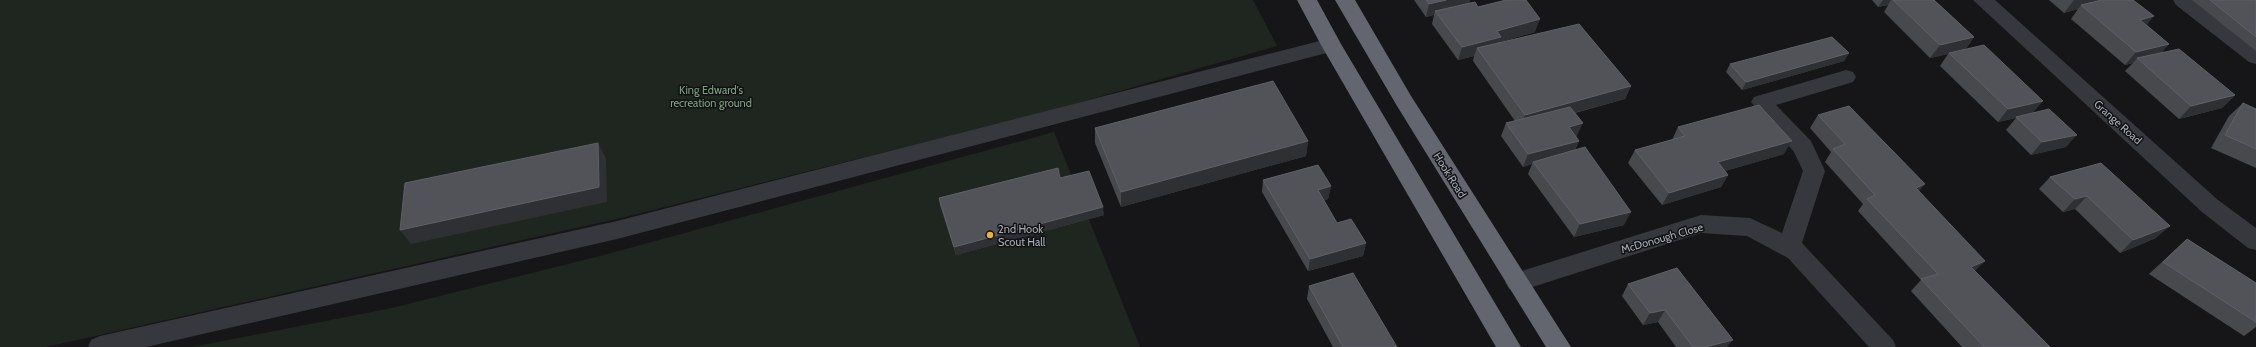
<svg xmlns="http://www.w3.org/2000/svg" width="2256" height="347" viewBox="0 0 2256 347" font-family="Cabin,sans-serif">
  <rect width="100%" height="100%" fill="#161618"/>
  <path fill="#1e261f" d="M0,0H1253L1277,46L1046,112L625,217L46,347H0Z
    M1054,132L1140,347H192L392,308L604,255Z"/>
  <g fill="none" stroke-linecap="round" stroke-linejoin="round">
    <path fill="#37383d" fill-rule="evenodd" d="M1973,0H1995L2218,200L2256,228V250L2248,248L2202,212Z
      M2173,0H2196L2256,46V64L2249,62L2176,5Z
      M1331,38L1338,40L1341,45L1338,50L617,239L146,347H88L91,340L100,336L617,221Z
      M1846,70L1853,72L1856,77L1853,82L1776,105L1811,141L1825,171L1802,243L1893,340L1896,347H1869L1788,258L1747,236L1701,233L1517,292L1509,289L1505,282L1509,275L1701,215L1750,218L1782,233L1803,171L1794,152L1751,102L1754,97Z"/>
    <path fill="#63666e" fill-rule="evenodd" d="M1297,0H1317L1341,44L1521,347H1496L1321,45Z
      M1335,0H1355L1411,96L1571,347H1546L1397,106Z"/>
  </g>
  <path fill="#47494d" d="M1414,0H1470L1469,3L1535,32L1500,42L1631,86L1625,99L1575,113L1577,136L1576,137L1579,141L1575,150L1624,225L1574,237L1528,174L1532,164L1523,167L1501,136L1506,123L1515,121L1473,61L1474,56L1458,60L1432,24L1434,15L1426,17Z
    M1872,0H1934L1974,37L1965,50L2043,101L2032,113L2066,147L2031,155L2006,130L2016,118L1998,122L1940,66L1948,54L1930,58L1884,12L1888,5L1878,7Z
    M2049,0H2133L2147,25L2169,44L2161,53L2235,95L2222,108L2179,119L2125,71L2133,63L2125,65L2071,19L2078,9L2064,13Z
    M2192,0H2256V51Z
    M1849,53L1844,61L1742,90L1726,72L1730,64Z
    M2243,103L2256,109V168L2211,148L2229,116Z
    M1818,115L1919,192L1975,271L2050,347H1962L1911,291L1921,280L1858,211L1863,204L1825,162L1831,152L1810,128Z
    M1678,127L1784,154L1725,171L1728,175L1721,187L1662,205L1628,163L1635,150L1672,140Z
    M1095,128L1308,141L1306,156L1121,207L1095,143Z
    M2101,163L2156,238L2120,253L2075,209L2063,212L2039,189L2050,177Z
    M1060,178L1104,215L956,255L940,205L939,198Z
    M1263,180L1331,186L1328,199L1324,200L1337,223L1366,243L1363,256L1308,271L1262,192Z
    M2187,239L2256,283V327L2244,336L2149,274Z
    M1628,284L1727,347H1676L1658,322L1643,325L1622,296Z
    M1309,286L1397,347H1333L1307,299Z"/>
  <path fill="#2f3033" d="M1446,0H1470L1468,7L1435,11L1434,15L1426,17L1429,4Z
    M1883,0H1891L1888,5L1878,7Z
    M2074,0H2105L2081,5L2078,9L2064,13Z
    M2154,16L2143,29L2140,20Z
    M1540,19L1535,32L1500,42L1497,50L1477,48L1474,56L1458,60L1462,47L1497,31Z
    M1974,37L1964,51L1949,53L1948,54L1930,58L1940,45Z
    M2169,44L2158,57L2137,58L2133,63L2125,65L2136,52Z
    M1849,53L1844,61L1742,90L1746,82Z
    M1631,86L1625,99L1520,127L1525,115Z
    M2235,95L2222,108L2179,119L2191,106Z
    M2043,101L2032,114L1998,122L2008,109Z
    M1583,123L1577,136L1564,140L1569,127Z
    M2077,135L2066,147L2031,155L2042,142Z
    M1308,141L1306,156L1121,207V192Z
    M1579,141L1573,154L1533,162L1532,164L1523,167L1528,154Z
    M1792,141L1784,154L1711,175L1718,162Z
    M598,143L606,158L607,202L411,244L400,230Z
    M1728,175L1721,187L1662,205L1669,193Z
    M1925,184L1915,196L1916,188Z
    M1331,186L1328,199L1316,202L1318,190Z
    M2087,196L2075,209L2063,212L2075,199Z
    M1103,207L1104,215L956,255L954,247Z
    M1631,212L1624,225L1574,237L1580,224Z
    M2170,226L2156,238L2120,253L2133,240Z
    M1366,243L1363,256L1308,271L1310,259Z
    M1985,261L1973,273L1971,267Z
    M1665,310L1658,322L1643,325L1650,313Z
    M1733,340L1727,347H1705Z"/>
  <path fill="#525359" stroke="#5f6168" d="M1426,0H1446L1429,4Z
    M1506,0H1526L1540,19L1497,31L1501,37L1462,47L1435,11L1475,2L1478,7Z
    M1893,0H1934L1974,37L1940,45Z
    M2102,0H2133L2154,16L2140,20L2169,44L2136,52L2081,5Z
    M2210,0H2256V37Z
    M1579,24L1631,86L1525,115L1477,48Z
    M1832,37L1849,53L1746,82L1730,64Z
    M1984,45L2043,101L2008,109L1949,53Z
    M2179,49L2235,95L2191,106L2137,58Z
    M1273,81L1308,141L1121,192L1095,128Z
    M2243,103L2256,109V149L2225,135Z
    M1759,105L1792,141L1718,162L1728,175L1669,193L1635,150L1685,136L1678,127Z
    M1849,106L1925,184L1916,188L1985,261L1971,267L2050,347H1984L1921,279L1938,274L1867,199L1875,195L1833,149L1845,144L1818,115Z
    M1570,107L1583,123L1569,127L1579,141L1528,154L1506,123Z
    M2049,109L2077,135L2042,142L2016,117Z
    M598,143L599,187L400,230L405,183Z
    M1585,147L1631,212L1580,224L1533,162Z
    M2101,163L2170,226L2133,240L2087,196L2075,199L2050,177Z
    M1318,165L1331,186L1318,190L1337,223L1351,219L1366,243L1310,259L1263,180Z
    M1058,168L1060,178L1089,171L1103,207L954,247L939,198Z
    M2187,239L2256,283V322L2163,262Z
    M1677,268L1733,340L1705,347H1693L1665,310L1650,313L1628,284Z
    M1353,273L1397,347H1343L1309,286Z"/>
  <circle fill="#f2b134" stroke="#111113" stroke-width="1.5" cx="990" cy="235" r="4"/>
  <g text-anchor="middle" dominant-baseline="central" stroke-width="3" stroke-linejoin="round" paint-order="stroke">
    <g font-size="11" fill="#7fa381" stroke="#111113">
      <text x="711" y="90">King Edward's<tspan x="711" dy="13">recreation ground</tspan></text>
    </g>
    <g font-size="11" fill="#a8adb8" stroke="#111113">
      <text transform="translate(2118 122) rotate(42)">Grange Road</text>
      <text transform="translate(1450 175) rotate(58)">Hook Road</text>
      <text transform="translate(1662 238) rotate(-16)">McDonough Close</text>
    </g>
    <g font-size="11" fill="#a8adb8" stroke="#111113" text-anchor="start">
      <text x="998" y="229">2nd Hook<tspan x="998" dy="13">Scout Hall</tspan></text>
    </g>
  </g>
</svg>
